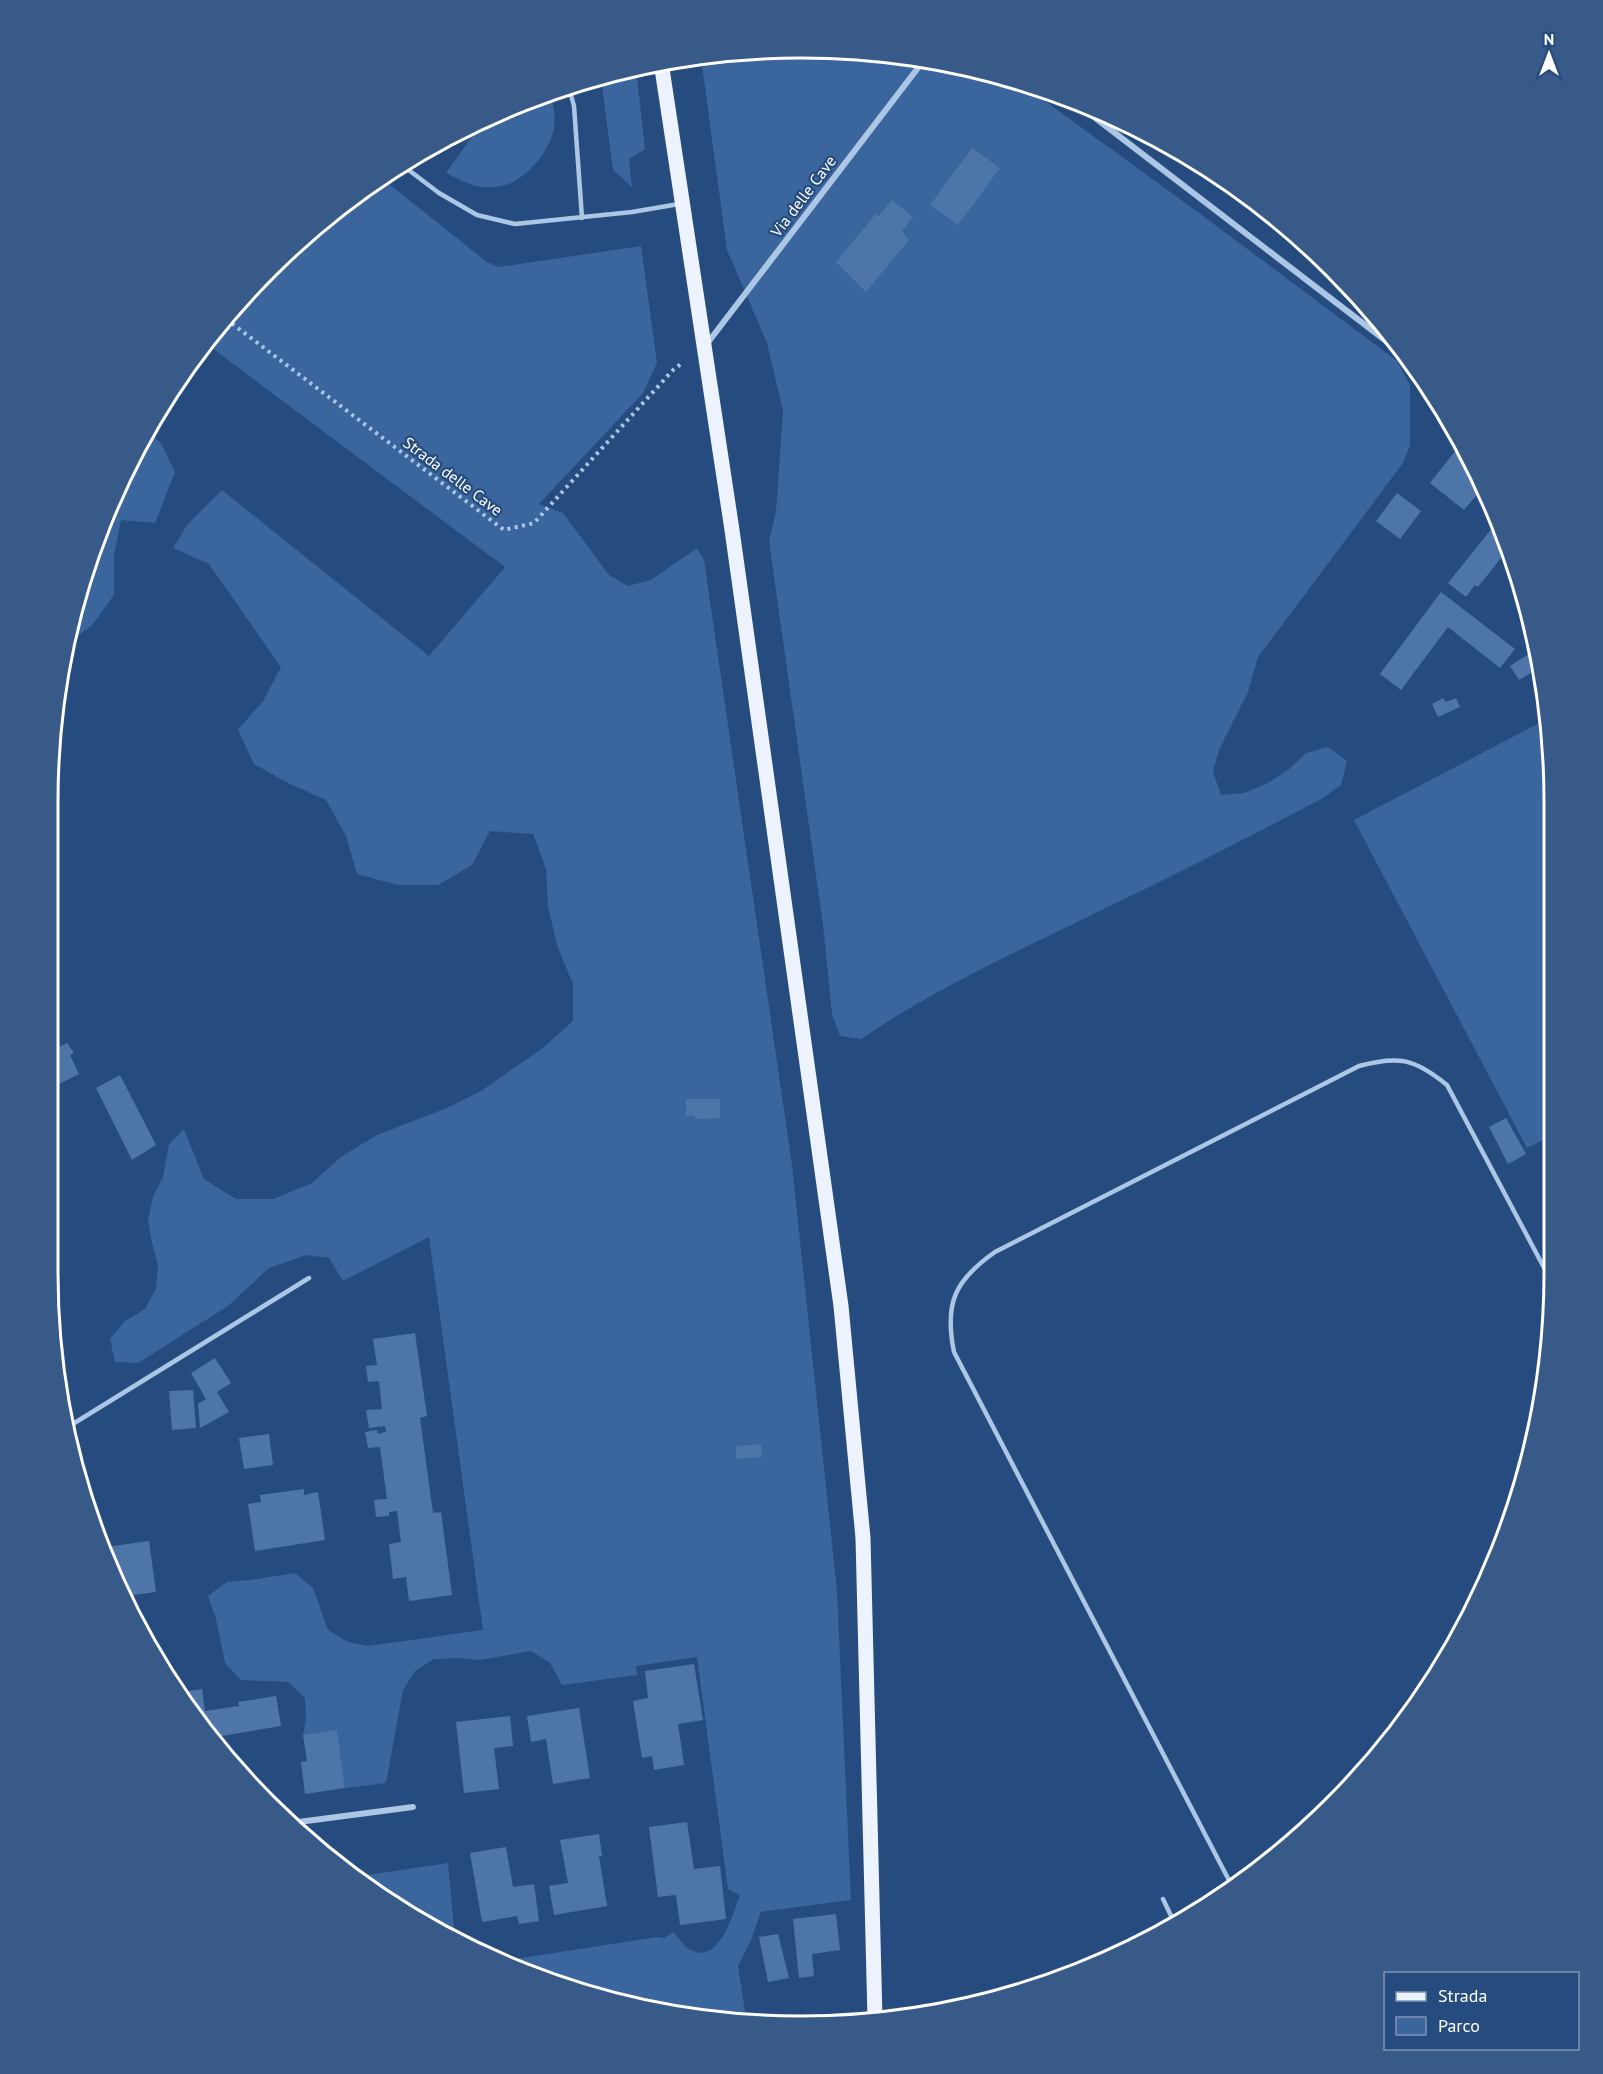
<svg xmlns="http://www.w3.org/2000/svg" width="1603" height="2074" viewBox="0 0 1603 2074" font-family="'PT Sans',sans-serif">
  <rect width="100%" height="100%" fill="#264c7f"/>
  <path fill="#3a659d" d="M802,48L949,63L1023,85L1191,207L1397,361L1410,385V446L1403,463L1258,657L1248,692L1219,750L1213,772L1221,795L1244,793L1266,784L1288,770L1306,753L1328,747L1347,761L1341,785L1321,799C1251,836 1181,872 1110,906C1025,948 939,986 861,1039L840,1036L832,1014L823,925L769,541L776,511L783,411L767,343L727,250L701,58Z
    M636,68L645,149L629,159L632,187L613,170L601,79Z
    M551,94C553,105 556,115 554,127C552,147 531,173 513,182C504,187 490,188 481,187C468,185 457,178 446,173L483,121L513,105Z
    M380,177L487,262L499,267L641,246L657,363L643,393L539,504L563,513L609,575L628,586L651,580L697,548L704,560L792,1165L837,1591L851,1900L761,1912L751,1940L738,1966L747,2024L607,2000L509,1960L657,1937L664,1938L673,1932C677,1936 681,1942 685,1946C717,1972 733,1915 740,1895L728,1889L697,1657L636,1666L637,1675L562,1685L550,1663L531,1651L480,1660L458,1658L434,1659L415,1671L403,1690L386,1783L345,1788L337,1731L303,1735L306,1720L305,1698L288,1682L241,1680L225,1663L216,1619L208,1596L227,1582L250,1580L295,1573L313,1588L328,1630L348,1642L368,1646L483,1630L429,1237L343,1281L329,1258L306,1255L269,1268L228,1306L138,1363L115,1362L110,1339L125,1321L145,1309L156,1289L158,1265L152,1243L148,1220L153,1197L163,1177L169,1144L184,1129L204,1179L236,1199H274L312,1183L341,1157L375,1136L449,1107L481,1091L544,1047L573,1021V984L558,948L548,907L546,869L533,834L490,831L472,865L438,885H398L357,874L346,836L326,800L290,784L254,764L238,730L263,701L281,667L209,564L173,548L187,525L222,490L429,656L505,567L204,342L304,235Z
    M148,433L161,443L175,472L155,523L121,520L114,555V595L92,625L72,640L88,560L126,468Z
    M1549,718V1137L1527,1148L1354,820Z
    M448,1863L455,1938L425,1925L360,1876Z"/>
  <path fill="#4e75a8" d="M972,148L1000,168L958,225L930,205Z
    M892,200L913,217L902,231L909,240L866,292L836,262L876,214L879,216Z
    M1459,446L1481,490L1464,510L1430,483Z
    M1397,493L1421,511L1400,539L1376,521Z
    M1497,522L1509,548L1478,587L1475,585L1466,597L1448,583Z
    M1441,592L1515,649L1500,668L1448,627L1401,690L1380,674Z
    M1532,652L1538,656L1540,667L1519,680L1510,666Z
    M1443,698L1446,702L1456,698L1460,707L1438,717L1432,704Z
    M67,1043L74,1053L70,1055L79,1074L49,1089V1052Z
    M120,1075L156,1145L132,1160L96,1088Z
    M686,1099H720V1118L695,1119V1116H686Z
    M1506,1118L1526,1154L1508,1164L1489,1127Z
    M415,1333L427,1416L420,1418L433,1513L441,1512L452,1595L409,1601L406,1577L393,1579L389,1544L401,1542L397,1511L389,1512V1516L376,1517L374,1500L387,1499L380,1447L368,1448L365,1432L377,1430L378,1434L386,1432L385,1426L369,1428L366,1410L382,1409L379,1381L368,1382L366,1366L377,1365L373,1339Z
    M215,1358L231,1383L217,1392L229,1412L200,1428L198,1404L206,1399L191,1373Z
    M193,1390L196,1428L172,1430L169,1391Z
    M269,1434L273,1465L244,1469L239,1438Z
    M761,1444L762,1457L736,1459V1446Z
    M304,1489V1495L318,1492L325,1540L255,1551L248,1504L261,1502L260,1495Z
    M149,1541L156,1592L127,1596L106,1547Z
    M694,1664L703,1720L678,1724L684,1765L654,1770L652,1756L642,1758L633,1701L648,1698L645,1671Z
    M202,1689L205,1711L239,1706L238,1702L276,1696L281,1726L216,1737L182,1692Z
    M579,1708L590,1778L553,1784L546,1739L531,1742L527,1716Z
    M510,1716L513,1746L494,1748L499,1789L464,1793L456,1722Z
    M337,1730L345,1788L305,1794L301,1762L307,1761L303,1735Z
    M687,1822L694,1869L720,1866L726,1919L680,1925L676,1895L658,1897L649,1827Z
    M599,1834L602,1856H599L607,1906L554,1915L549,1886L568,1883L560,1840Z
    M506,1847L513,1887L534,1884L539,1921L519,1924L517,1916L482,1922L470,1853Z
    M836,1914L840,1950L812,1954L814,1976L799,1978L793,1919Z
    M778,1934L789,1978L768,1982L759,1937Z"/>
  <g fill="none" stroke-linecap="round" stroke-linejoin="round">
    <path stroke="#acc6e6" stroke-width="4" stroke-dasharray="3 4.5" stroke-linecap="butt" d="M226,319L504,530L534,523L673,370L681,364"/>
    <path stroke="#acc6e6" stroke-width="4.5" d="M569,88L574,106L582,218
      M402,165L439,193L477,215L515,224L632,212L679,204
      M68,1427L309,1278
      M1233,1888L954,1352C944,1303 955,1280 995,1252L1359,1066C1399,1055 1415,1059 1447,1085L1549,1277
      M1163,1899L1174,1922"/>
    <path stroke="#acc6e6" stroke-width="6" d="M1072,100L1407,357
      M706,345L924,60
      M291,1823L413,1807"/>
    <path stroke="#edf3fd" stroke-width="15" d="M661,62L732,530L841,1306L863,1538L875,2019"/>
  </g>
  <g text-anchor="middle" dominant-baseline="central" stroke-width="4.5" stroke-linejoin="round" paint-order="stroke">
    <g font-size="16" fill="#fff" stroke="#264c7f">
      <text transform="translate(803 196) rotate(-53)">Via delle Cave</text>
      <text transform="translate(453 476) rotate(37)">Strada delle Cave</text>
    </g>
  </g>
  <path d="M0 0H1603V2074H0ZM801 58H801A743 743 0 0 1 1544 801V1273A743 743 0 0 1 801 2016H801A743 743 0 0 1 58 1273V801A743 743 0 0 1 801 58Z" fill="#375a89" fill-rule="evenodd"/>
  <path fill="none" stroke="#fff" stroke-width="3" d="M801 58H801A743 743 0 0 1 1544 801V1273A743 743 0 0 1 801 2016H801A743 743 0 0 1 58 1273V801A743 743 0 0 1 801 58Z"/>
  <rect x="1384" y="1972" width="195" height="78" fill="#264c7f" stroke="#7d94b2" stroke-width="1.5"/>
  <rect x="1396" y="1992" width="30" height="9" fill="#edf3fd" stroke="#7d94b2" stroke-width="1.5"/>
  <text x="1438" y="2002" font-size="18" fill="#ffffff">Strada</text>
  <rect x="1396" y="2017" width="30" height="18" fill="#3a659d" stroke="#7d94b2" stroke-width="1.5"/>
  <text x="1438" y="2032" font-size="18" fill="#ffffff">Parco</text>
  <g transform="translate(1549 54)" stroke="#264c7f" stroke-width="4.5" paint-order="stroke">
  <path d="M0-4.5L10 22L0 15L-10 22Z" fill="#ffffff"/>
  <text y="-9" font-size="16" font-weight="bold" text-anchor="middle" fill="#ffffff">N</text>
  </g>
</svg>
